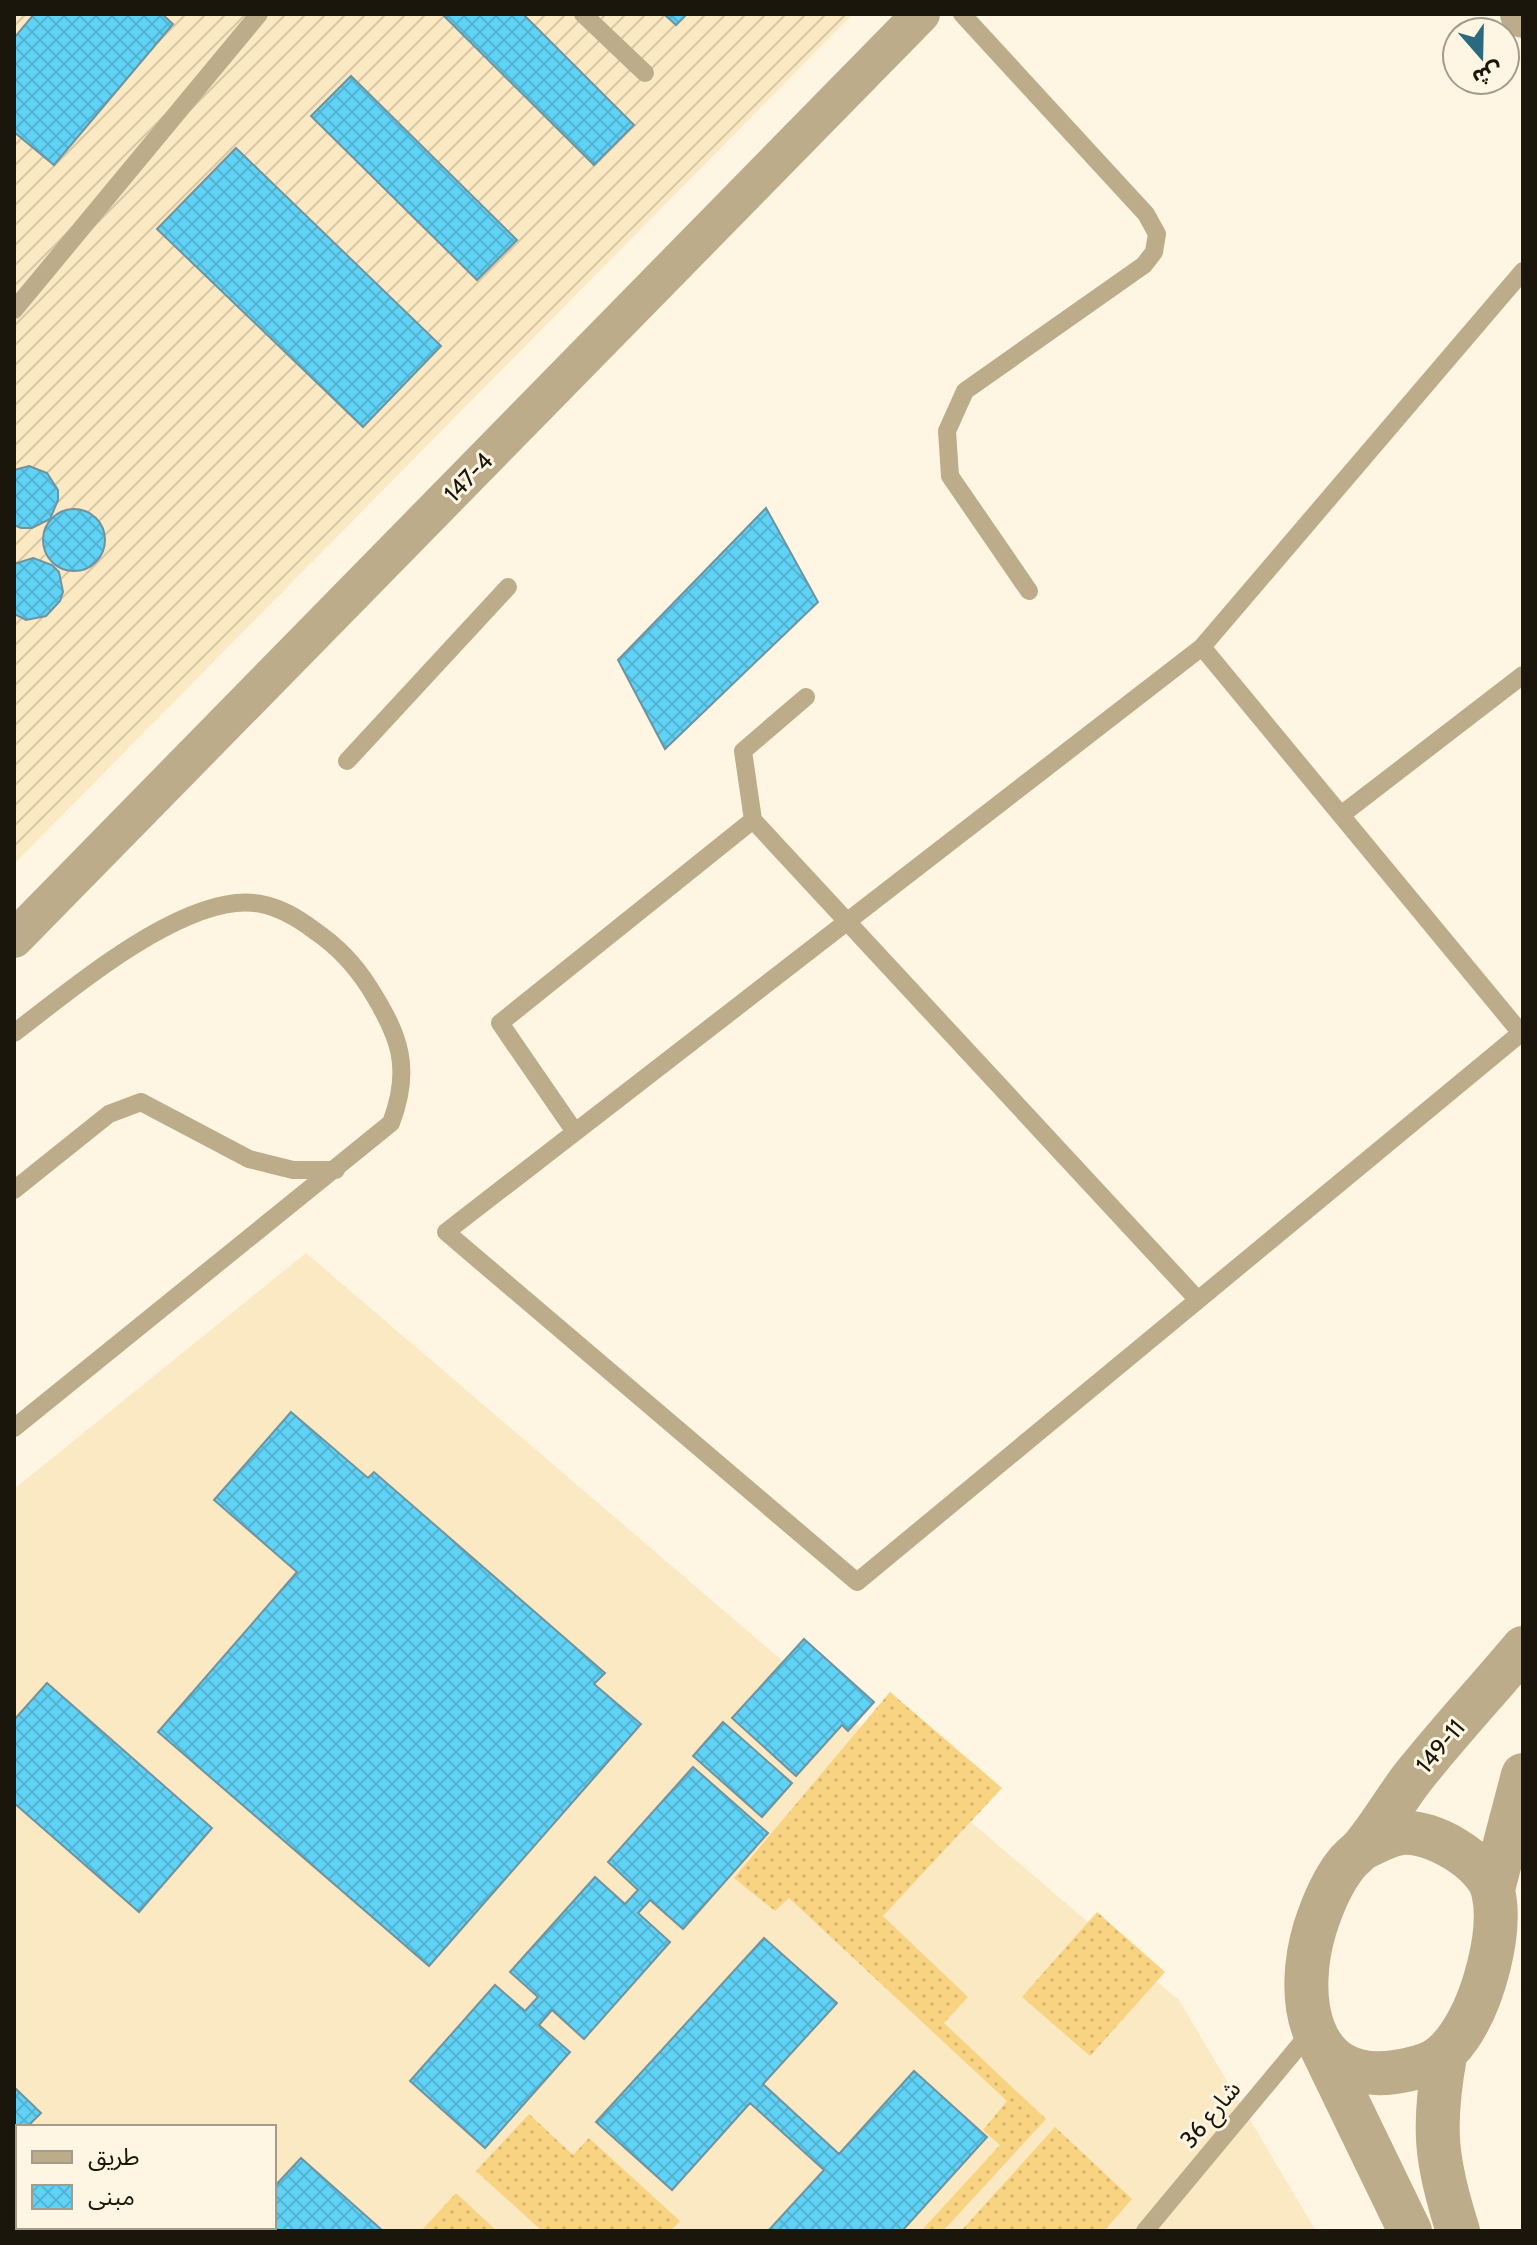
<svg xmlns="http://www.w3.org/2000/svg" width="1537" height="2245" viewBox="0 0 1537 2245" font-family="Cabin,'Noto Sans Arabic',sans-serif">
  <defs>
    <pattern id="industrial-furrows" width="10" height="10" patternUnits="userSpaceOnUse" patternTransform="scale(2)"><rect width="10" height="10" fill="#fbe9c3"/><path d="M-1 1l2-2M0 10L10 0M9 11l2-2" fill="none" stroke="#d7c7a6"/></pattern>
    <pattern id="grass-dots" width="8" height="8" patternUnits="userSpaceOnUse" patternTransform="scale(2)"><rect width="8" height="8" fill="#f8d382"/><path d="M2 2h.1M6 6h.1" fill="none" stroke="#d4b46f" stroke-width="1.8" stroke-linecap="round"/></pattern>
    <pattern id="building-cross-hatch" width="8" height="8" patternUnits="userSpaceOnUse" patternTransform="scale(2)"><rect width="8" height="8" fill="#5fd2f6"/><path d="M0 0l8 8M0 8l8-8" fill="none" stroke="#52b4d2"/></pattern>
  </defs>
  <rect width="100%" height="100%" fill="#fef6e3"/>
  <path fill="#fbe9c3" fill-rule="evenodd" d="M306,1253L1179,2000L1316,2231H14V1489ZM18,2127H274V2227H18Z"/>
  <path fill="url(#industrial-furrows)" d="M14,14H853L14,864Z"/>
  <path fill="url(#grass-dots)" d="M890,1692L1002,1788L883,1916L968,1997L944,2023L1046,2119L943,2231H921L1000,2145L983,2130L1007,2101L789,1898L775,1911L734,1878Z
    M1097,1912L1165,1972L1090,2056L1022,1997Z
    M529,2114L573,2155L589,2138L680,2221L670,2231H542L476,2171Z
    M1055,2127L1132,2199L1104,2231H961Z
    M456,2193L497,2231H421Z"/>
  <path fill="url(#building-cross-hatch)" stroke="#6f939f" stroke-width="2" d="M34,14H162L173,24L54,165L14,132V38Z
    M442,14H523L634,125L594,165Z
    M664,14H687L676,25Z
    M351,76L517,240L477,280L311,116Z
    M236,148L441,346L363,427L157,229Z
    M29,466L47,473L58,490V500L50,519L32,528H21L14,525V470Z
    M766,508L818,602L665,749L618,660Z
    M43 540a31 31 0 1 1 62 0a31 31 0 1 1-62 0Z
    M33,558L52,565L59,572L63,592L60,601L46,616L26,620L14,614V564Z
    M291,1412L368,1478L374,1472L605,1673L594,1684L641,1724L429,1966L158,1732L297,1572L214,1500Z
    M804,1639L874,1702L848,1731L842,1725L796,1776L732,1718Z
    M47,1683L212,1828L139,1912L14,1803V1720Z
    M723,1722L792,1783L762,1817L693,1756Z
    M693,1767L768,1833L683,1929L650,1900L638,1913L670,1942L584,2039L552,2010L539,2025L570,2052L485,2148L410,2081L495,1985L525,2011L538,1997L510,1972L595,1877L625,1904L638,1890L608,1862Z
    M764,1938L837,2003L763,2084L839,2154L914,2071L987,2137L902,2231H768L824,2170L750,2103L672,2190L596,2122Z
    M14,2087L41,2113L27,2127H18L14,2141Z
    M301,2158L383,2231H234L238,2227H274V2187Z"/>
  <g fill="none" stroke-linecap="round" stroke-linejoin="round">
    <path stroke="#bcac89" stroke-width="18" d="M583,14L645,73
      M962,14L1146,214L1157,234L1154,252L1144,265L965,391L947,431L950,476L1029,591
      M14,310L259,14
      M1202,647L1521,1033L857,1582L446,1232L1202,647L1523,271
      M347,761L508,587
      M1341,815L1523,675
      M753,820L743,751L806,697
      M14,1033C70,991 188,889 261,904C282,908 299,919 315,931C337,946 355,965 369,987C400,1036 412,1068 391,1123L14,1428
      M575,1132L500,1023L753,820L1198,1300
      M14,1190L109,1114L141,1102L249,1159L293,1170H336
      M1145,2231L1313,2029"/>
    <path stroke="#bcac89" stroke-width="38" d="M14,939L921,14"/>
    <path stroke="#bcac89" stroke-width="44" d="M1522,14L1523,16
      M1363,1848C1374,1843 1389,1834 1402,1833C1430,1829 1487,1862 1493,1891C1503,1932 1483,2001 1460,2035C1442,2062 1427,2067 1395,2072C1305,2085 1295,1994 1315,1928C1322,1906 1333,1880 1347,1863C1352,1857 1359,1852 1364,1846C1382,1824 1396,1799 1413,1777C1448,1733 1487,1691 1523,1648
      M1493,1889L1523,1775
      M1322,2049L1410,2231
      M1445,2056C1432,2128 1436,2162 1458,2231"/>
  </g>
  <g text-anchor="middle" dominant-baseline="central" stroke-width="6" stroke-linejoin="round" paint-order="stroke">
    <g font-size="24" fill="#1b160b" stroke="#fef6e3">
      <text transform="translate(468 477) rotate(-46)">147-4</text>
      <text transform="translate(1440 1746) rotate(-50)">149-11</text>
      <text transform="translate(1210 2114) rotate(-50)">شارع 36</text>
    </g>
  </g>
  <rect width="1537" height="2245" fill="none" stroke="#1b160b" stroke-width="32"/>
  <rect x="16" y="2125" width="260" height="104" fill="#fef6e3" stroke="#a39c8d" stroke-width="2"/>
  <rect x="32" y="2151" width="40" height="12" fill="#bcac89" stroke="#a39c8d" stroke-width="2"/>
  <text x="88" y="2165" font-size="24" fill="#1b160b">طريق</text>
  <rect x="32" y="2185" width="40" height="24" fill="url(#building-cross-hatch)" stroke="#a39c8d" stroke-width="2"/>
  <text x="88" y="2205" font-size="24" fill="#1b160b">مبنى</text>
  <g transform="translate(1481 56) rotate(160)"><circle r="38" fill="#fef6e3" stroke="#a39c8d" stroke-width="2"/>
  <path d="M0-6L14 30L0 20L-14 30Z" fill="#2a6a7e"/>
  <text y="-12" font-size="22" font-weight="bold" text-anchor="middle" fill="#1b160b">ش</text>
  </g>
</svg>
